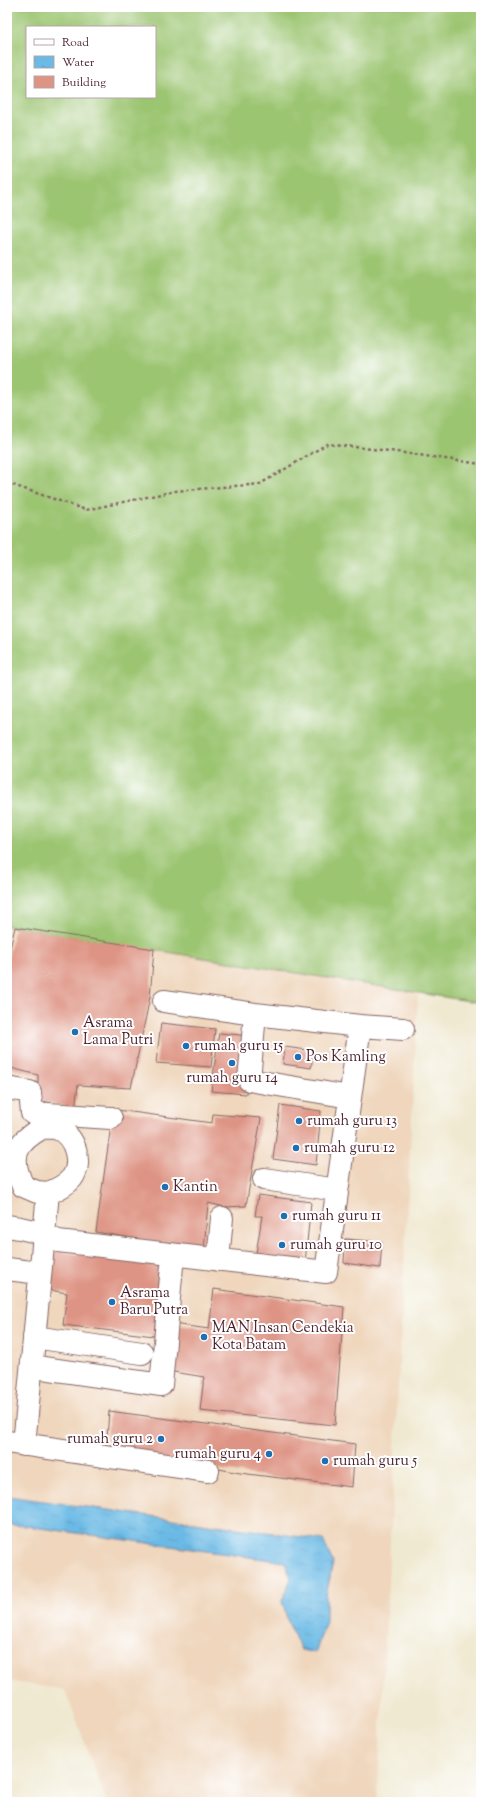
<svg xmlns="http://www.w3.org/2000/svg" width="488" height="1809" viewBox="0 0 488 1809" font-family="'Sorts Mill Goudy',serif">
  <defs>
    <pattern id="water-ripples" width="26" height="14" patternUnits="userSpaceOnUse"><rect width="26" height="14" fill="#6bbae5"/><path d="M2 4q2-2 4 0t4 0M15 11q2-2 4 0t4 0" fill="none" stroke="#5e9fc5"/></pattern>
  </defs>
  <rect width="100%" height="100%" fill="#fff"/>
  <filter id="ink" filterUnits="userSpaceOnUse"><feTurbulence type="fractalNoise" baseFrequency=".025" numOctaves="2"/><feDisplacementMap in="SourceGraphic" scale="8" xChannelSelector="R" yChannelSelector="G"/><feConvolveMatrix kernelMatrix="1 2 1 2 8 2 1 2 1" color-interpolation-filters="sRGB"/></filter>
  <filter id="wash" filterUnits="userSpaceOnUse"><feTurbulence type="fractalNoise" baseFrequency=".012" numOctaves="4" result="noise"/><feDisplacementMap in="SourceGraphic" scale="16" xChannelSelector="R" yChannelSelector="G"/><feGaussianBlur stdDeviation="0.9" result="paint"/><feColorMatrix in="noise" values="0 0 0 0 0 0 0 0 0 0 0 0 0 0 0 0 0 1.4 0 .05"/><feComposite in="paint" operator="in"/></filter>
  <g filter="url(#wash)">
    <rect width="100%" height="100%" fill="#f0e9d1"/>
    <path fill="#efd6bc" d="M7,926L418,993L377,1802H107L65,1690L7,1681Z"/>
    <path fill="#9bc571" stroke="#72724e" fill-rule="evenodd" d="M7,7H481V1003L7,926ZM27,27H155V97H27Z"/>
    <path fill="url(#water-ripples)" stroke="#5a6c88" d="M7,1496L323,1540L333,1563L326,1596V1621L315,1653L301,1650L288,1622L282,1601L291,1578L285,1562L26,1526L7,1525Z"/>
    <g id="blocks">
      <path fill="#de9484" d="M15,927L154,949L150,997L131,1088L78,1085L75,1109L38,1100V1075L7,1067V962Z
        M161,1023L215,1029L211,1067L156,1063Z
        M219,1033L251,1036L246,1094L211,1091Z
        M285,1047L314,1051L311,1068L283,1064Z
        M280,1105L321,1111L316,1165L273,1159Z
        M117,1110L212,1123L213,1114L261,1118L246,1206L225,1207L208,1203L204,1250L96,1232L112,1118Z
        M258,1195L311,1202L305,1263L256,1254L262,1216H255Z
        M345,1239L382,1242L380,1268L344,1263Z
        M53,1251L161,1264L154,1336L63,1325L67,1293L50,1290Z
        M214,1289L344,1307L335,1425L200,1411L204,1377L168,1371L173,1324L209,1329Z
        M109,1411L355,1444L352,1487L240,1473L187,1463L106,1452Z"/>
    </g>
  </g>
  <g filter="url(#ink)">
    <use href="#blocks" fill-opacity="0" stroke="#846665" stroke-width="1"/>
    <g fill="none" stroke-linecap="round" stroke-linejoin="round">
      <g stroke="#846665" stroke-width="24">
        <path id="minor" d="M255,1014L249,1080L350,1097
          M360,1026L403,1029
          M7,1088L30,1092L32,1113L111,1118
          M42,1128C47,1128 54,1127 58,1129C75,1136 83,1163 72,1178C66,1185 56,1190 48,1193L37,1192L23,1186C9,1157 15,1143 42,1128Z
          M264,1179L337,1190
          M7,1226C26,1228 41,1232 58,1241L326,1272L360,1026L255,1014L164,1001
          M218,1260L222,1218
          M7,1269L40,1273
          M34,1337L142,1353
          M43,1368L161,1385L173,1255
          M7,1442L208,1471
          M24,1445L48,1193"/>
      </g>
      <path stroke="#846665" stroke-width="2.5" stroke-dasharray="3 3" stroke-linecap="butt" d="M7,483L86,510L175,491L260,484L327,444L390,451L481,464"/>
      <use href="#minor" stroke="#fff" stroke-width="22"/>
    </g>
  </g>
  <g fill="#1f6fb2" stroke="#fff" stroke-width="1.5">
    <circle cx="75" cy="1032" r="4"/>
    <circle cx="186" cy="1046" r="4"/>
    <circle cx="298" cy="1057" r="4"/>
    <circle cx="232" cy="1063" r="4"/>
    <circle cx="299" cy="1121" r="4"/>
    <circle cx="296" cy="1148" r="4"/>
    <circle cx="165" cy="1187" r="4"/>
    <circle cx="284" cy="1216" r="4"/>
    <circle cx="282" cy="1245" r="4"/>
    <circle cx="112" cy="1302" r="4"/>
    <circle cx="204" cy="1337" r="4"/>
    <circle cx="161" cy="1439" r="4"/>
    <circle cx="269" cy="1454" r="4"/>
    <circle cx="325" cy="1461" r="4"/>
  </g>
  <g text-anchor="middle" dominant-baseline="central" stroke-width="4" stroke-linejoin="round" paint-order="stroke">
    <g font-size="15" fill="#4a1f2b" stroke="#fff" text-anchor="start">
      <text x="83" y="1023">Asrama<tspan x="83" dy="17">Lama Putri</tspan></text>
      <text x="194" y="1046">rumah guru 15</text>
      <text x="306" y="1057">Pos Kamling</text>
      <text x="232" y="1078" text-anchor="middle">rumah guru 14</text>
      <text x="307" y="1121">rumah guru 13</text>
      <text x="304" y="1148">rumah guru 12</text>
      <text x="173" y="1187">Kantin</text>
      <text x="292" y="1216">rumah guru 11</text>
      <text x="290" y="1245">rumah guru 10</text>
      <text x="120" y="1293">Asrama<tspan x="120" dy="17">Baru Putra</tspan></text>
      <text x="212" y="1328">MAN Insan Cendekia<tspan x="212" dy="17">Kota Batam</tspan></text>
      <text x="153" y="1439" text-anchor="end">rumah guru 2</text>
      <text x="261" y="1454" text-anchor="end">rumah guru 4</text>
      <text x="333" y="1461">rumah guru 5</text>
    </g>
  </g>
  <rect width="488" height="1809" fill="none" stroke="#fff" stroke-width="24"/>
  <rect x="26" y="26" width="130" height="72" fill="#ffffff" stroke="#b7a5aa"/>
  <rect x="34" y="39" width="20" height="6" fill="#ffffff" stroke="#b7a5aa"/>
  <text x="62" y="46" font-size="12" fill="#4a1f2b">Road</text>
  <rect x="34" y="56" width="20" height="12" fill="url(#water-ripples)" stroke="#b7a5aa"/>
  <text x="62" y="66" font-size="12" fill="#4a1f2b">Water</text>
  <rect x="34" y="76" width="20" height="12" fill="#de9484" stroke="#b7a5aa"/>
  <text x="62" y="86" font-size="12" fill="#4a1f2b">Building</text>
</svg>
